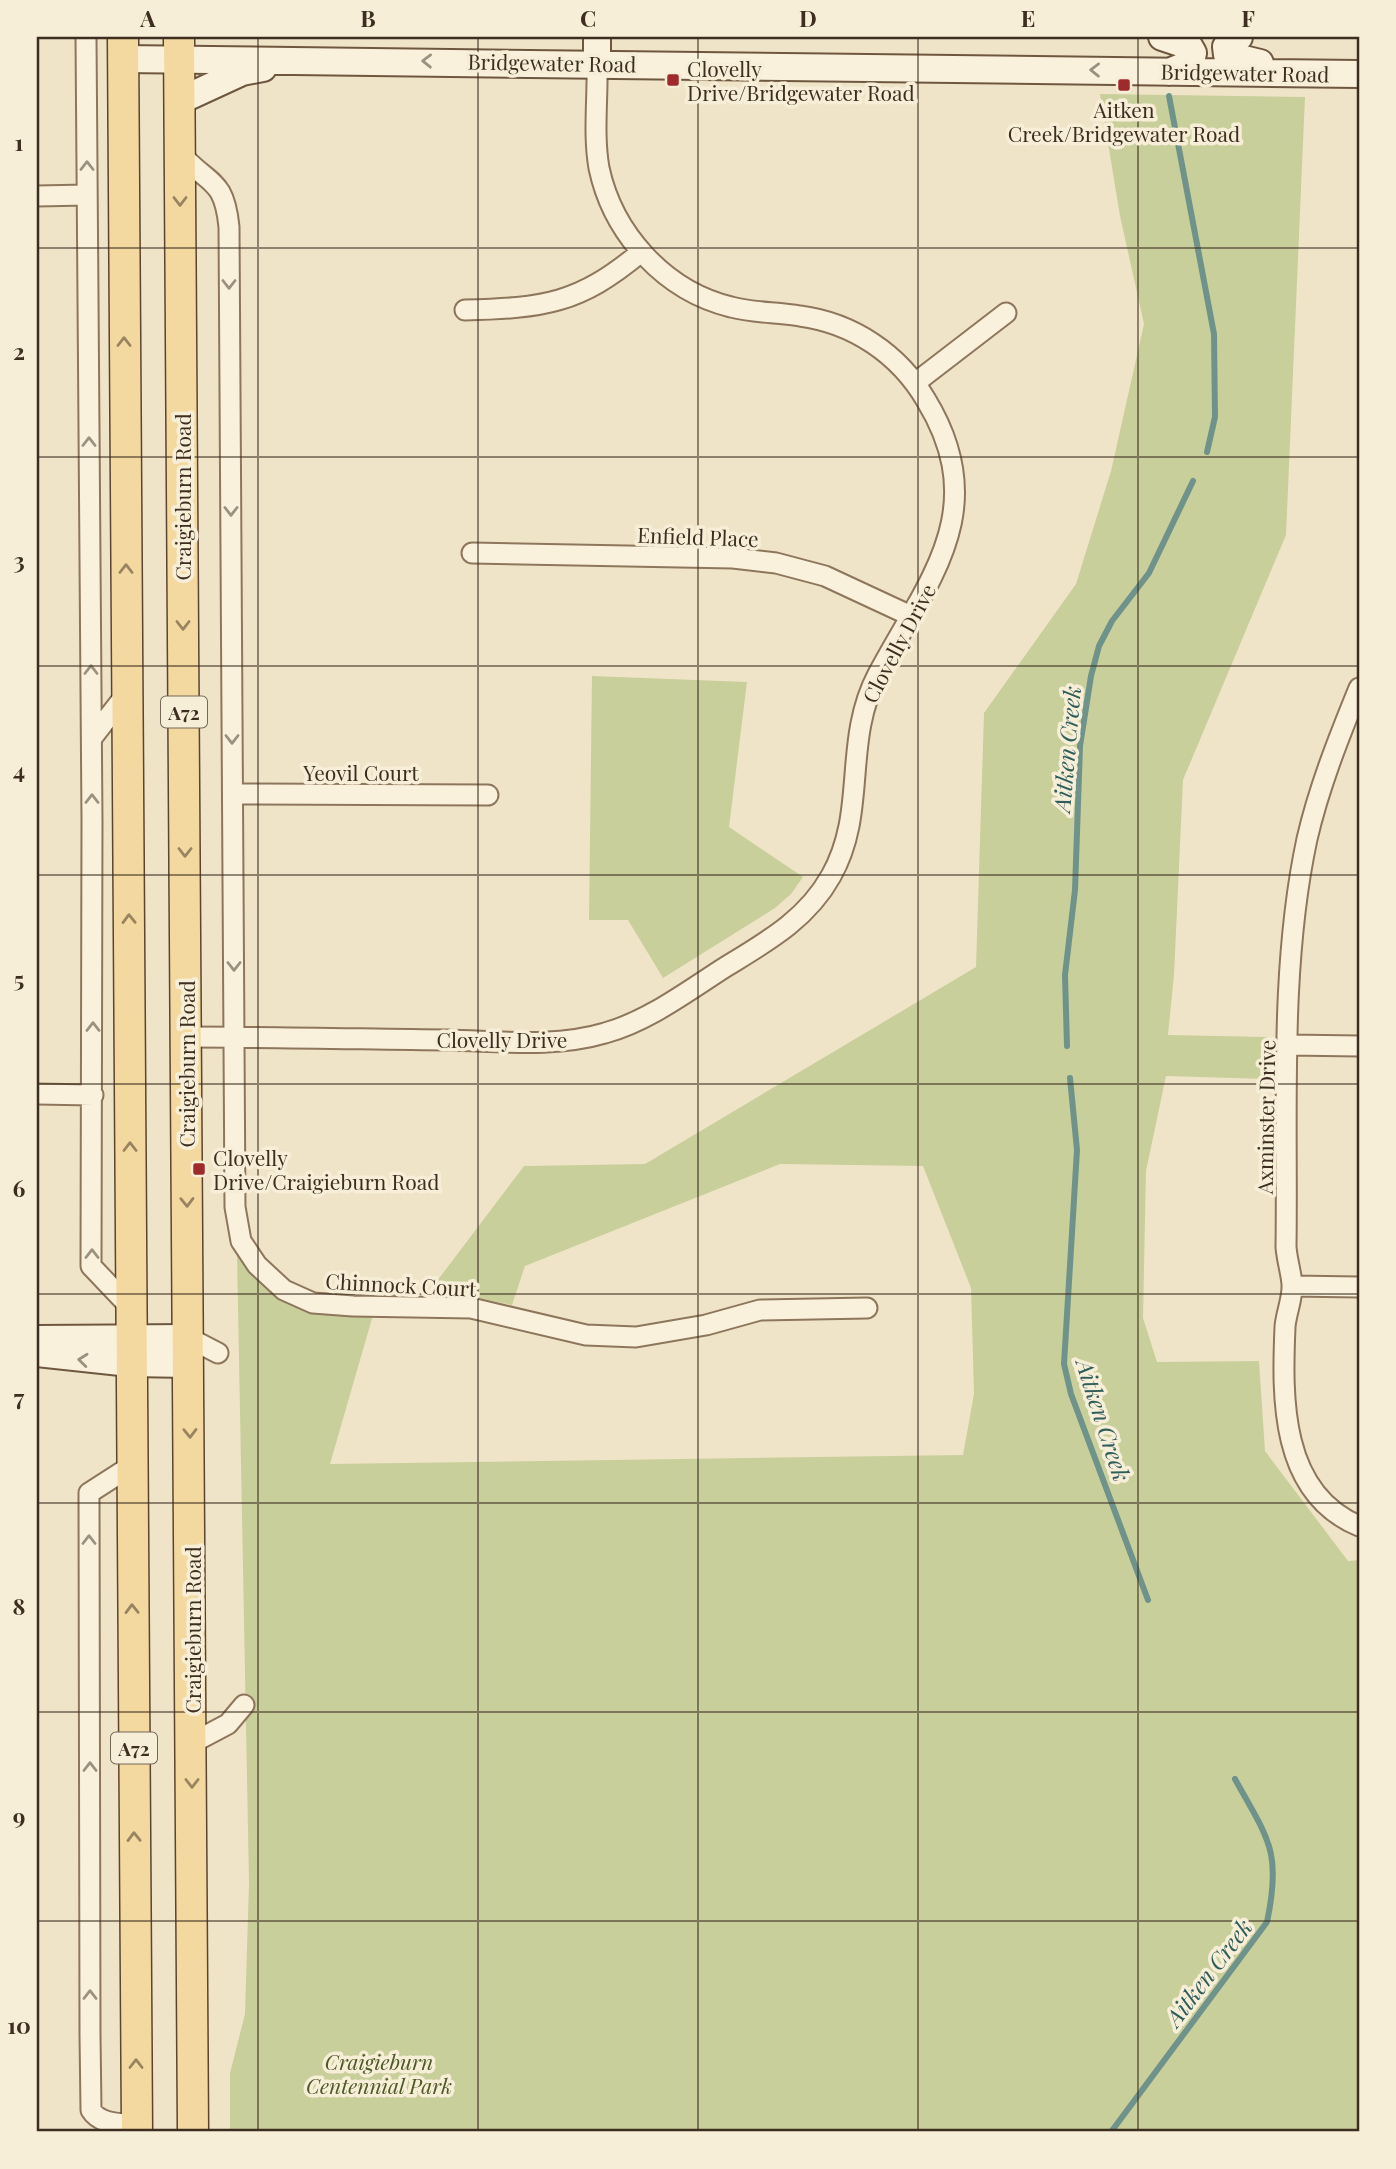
<svg xmlns="http://www.w3.org/2000/svg" width="1396" height="2169" viewBox="0 0 1396 2169" font-family="'Playfair Display',serif">
  <rect width="100%" height="100%" fill="#f0e4c8"/>
  <path fill="#c9cf9b" d="M1100,94L1305,97L1286,535L1183,780L1174,975L1168,1035L1267,1037L1266,1079L1166,1076L1146,1171L1143,1318L1157,1362L1259,1361L1265,1451L1348,1561L1359,1560V2132H230V2073L245,2014L249,1883L237,1254C280,1307 306,1315 373,1315L330,1464L963,1455L974,1394L971,1288L923,1166L780,1164L525,1266L512,1305L431,1289L524,1166L645,1164L976,967L984,713L1076,584L1111,471L1144,324L1120,216Z
    M592,676L747,682L729,827L803,877L791,894L775,908L663,978L628,920H589Z"/>
  <g fill="none" stroke-linecap="round" stroke-linejoin="round">
    <path stroke="#6f938a" stroke-width="6" d="M1169,96L1214,334L1215,417L1207,452
      M1067,1046L1065,975L1075,890L1080,746L1091,676L1099,646L1112,621L1149,573L1193,481
      M1070,1078L1077,1150L1064,1364L1071,1394L1148,1600
      M1111,2132L1267,1922C1282,1851 1268,1839 1235,1779"/>
    <g stroke="#8d765c" stroke-width="23">
      <path id="street" d="M86,37L92,821L91,1266L130,1307
        M180,153C209,186 224,177 229,227L235,1207L241,1241L257,1265L284,1290L313,1303L353,1306L471,1308L586,1335L636,1337L706,1325L760,1310L867,1308
        M37,196L87,195
        M465,310C544,308 579,304 641,252
        M915,383L1006,313
        M472,553L733,558L776,563L825,576L911,616
        M1359,688C1339,737 1319,787 1307,839C1279,969 1288,1114 1286,1247C1287,1260 1291,1272 1292,1284C1293,1298 1286,1313 1285,1327C1282,1398 1280,1493 1359,1526
        M92,738L127,693
        M233,794L488,795
        M186,1037C273,1037 361,1039 448,1040C499,1041 555,1048 605,1033C649,1021 689,990 727,966C768,941 807,919 831,876C868,811 842,742 878,674C928,580 993,510 926,400C899,354 853,323 800,316C777,312 753,313 731,307C665,291 613,234 599,168C593,134 598,98 597,63
        M1289,1045L1359,1046
        M37,1094L93,1095
        M1292,1286L1359,1287
        M189,1338L218,1353
        M131,1466L89,1493L90,2035L91,2110C100,2125 121,2123 137,2125
        M192,1743L228,1724L244,1705"/>
    </g>
    <g stroke="#6f573f" stroke-width="30">
      <path id="secondary" d="M597,37V63
        M1162,37L1189,46L1193,53L1191,63L1169,72
        M1239,37L1226,47L1227,55L1260,63
        M123,59L1359,74
        M179,101L242,72L263,68
        M37,1339L189,1338
        M37,1353L130,1363L189,1364"/>
    </g>
    <g stroke="#5b4430" stroke-width="33">
      <path id="primary" d="M123,37L137,2132
        M179,37L193,2132"/>
    </g>
    <use href="#street" stroke="#faf1dc" stroke-width="19"/>
    <use href="#secondary" stroke="#faf1dc" stroke-width="26"/>
    <use href="#primary" stroke="#f3d9a0" stroke-width="30"/>
  </g>
  <defs><path id="oneway-chevron" d="M-2-3.5L2.5 0L-2 3.5" fill="none" stroke-width="1.6" stroke-linecap="round" stroke-linejoin="round" transform="scale(1.75)"/></defs>
  <g stroke="#9c907e">
    <use href="#oneway-chevron" transform="translate(427 61) rotate(-179)"/>
    <use href="#oneway-chevron" transform="translate(1095 70) rotate(-179)"/>
    <use href="#oneway-chevron" transform="translate(87 166) rotate(-90)"/>
    <use href="#oneway-chevron" transform="translate(229 284) rotate(90)"/>
    <use href="#oneway-chevron" transform="translate(89 442) rotate(-90)"/>
    <use href="#oneway-chevron" transform="translate(231 511) rotate(90)"/>
    <use href="#oneway-chevron" transform="translate(91 670) rotate(-90)"/>
    <use href="#oneway-chevron" transform="translate(232 739) rotate(90)"/>
    <use href="#oneway-chevron" transform="translate(92 799) rotate(-90)"/>
    <use href="#oneway-chevron" transform="translate(234 966) rotate(90)"/>
    <use href="#oneway-chevron" transform="translate(93 1027) rotate(-90)"/>
    <use href="#oneway-chevron" transform="translate(92 1254) rotate(-90)"/>
    <use href="#oneway-chevron" transform="translate(83 1360) rotate(-174)"/>
    <use href="#oneway-chevron" transform="translate(89 1540) rotate(-90)"/>
    <use href="#oneway-chevron" transform="translate(90 1767) rotate(-90)"/>
    <use href="#oneway-chevron" transform="translate(90 1995) rotate(-90)"/>
  </g>
  <g stroke="#988460">
    <use href="#oneway-chevron" transform="translate(180 201) rotate(90)"/>
    <use href="#oneway-chevron" transform="translate(124 342) rotate(-90)"/>
    <use href="#oneway-chevron" transform="translate(126 569) rotate(-90)"/>
    <use href="#oneway-chevron" transform="translate(183 625) rotate(90)"/>
    <use href="#oneway-chevron" transform="translate(185 852) rotate(90)"/>
    <use href="#oneway-chevron" transform="translate(129 919) rotate(-91)"/>
    <use href="#oneway-chevron" transform="translate(130 1147) rotate(-90)"/>
    <use href="#oneway-chevron" transform="translate(187 1202) rotate(89)"/>
    <use href="#oneway-chevron" transform="translate(190 1433) rotate(89)"/>
    <use href="#oneway-chevron" transform="translate(132 1609) rotate(-91)"/>
    <use href="#oneway-chevron" transform="translate(192 1783) rotate(90)"/>
    <use href="#oneway-chevron" transform="translate(134 1837) rotate(-91)"/>
    <use href="#oneway-chevron" transform="translate(136 2064) rotate(-90)"/>
  </g>
  <path fill="none" stroke="#3d2e20" stroke-width="2" stroke-opacity="0.55" d="M258,37V2132M478,37V2132M698,37V2132M918,37V2132M1138,37V2132M37,248H1359M37,457H1359M37,666H1359M37,875H1359M37,1084H1359M37,1294H1359M37,1503H1359M37,1712H1359M37,1921H1359"/>
  <g fill="#9e2a2b" stroke="#f7eed8" stroke-width="2.5">
    <rect x="666" y="73" width="14" height="14" rx="3.5"/>
    <rect x="1117" y="78" width="14" height="14" rx="3.5"/>
    <rect x="192" y="1162" width="14" height="14" rx="3.5"/>
  </g>
  <g text-anchor="middle" dominant-baseline="central" stroke-width="7" stroke-linejoin="round" paint-order="stroke">
    <g fill="#f7eed8" stroke="#756857" stroke-width="2">
      <rect x="161" y="696.5" width="46" height="31" rx="5"/>
      <rect x="111" y="1732.5" width="46" height="31" rx="5"/>
    </g>
    <g font-size="19" font-weight="bold" fill="#3d2e20">
      <text x="184" y="712">A72</text>
      <text x="134" y="1748">A72</text>
    </g>
    <g font-size="21" fill="#3d2e20" stroke="#f7eed8">
      <text transform="translate(552 62) rotate(1)">Bridgewater Road</text>
      <text transform="translate(1245 72) rotate(1)">Bridgewater Road</text>
      <text transform="translate(182 497) rotate(-90)">Craigieburn Road</text>
      <text transform="translate(698 536) rotate(2)">Enfield Place</text>
      <text transform="translate(898 643) rotate(-62)">Clovelly Drive</text>
      <text x="361" y="772">Yeovil Court</text>
      <text x="502" y="1039">Clovelly Drive</text>
      <text transform="translate(186 1064) rotate(-90)">Craigieburn Road</text>
      <text transform="translate(1265 1117) rotate(-89)">Axminster Drive</text>
      <text transform="translate(401 1284) rotate(3)">Chinnock Court</text>
      <text transform="translate(192 1630) rotate(-90)">Craigieburn Road</text>
    </g>
    <g font-size="21" fill="#3d2e20" stroke="#f7eed8" text-anchor="start">
      <text x="687" y="68">Clovelly<tspan x="687" dy="24">Drive/Bridgewater Road</tspan></text>
      <text x="1124" y="109" text-anchor="middle">Aitken<tspan x="1124" dy="24">Creek/Bridgewater Road</tspan></text>
      <text x="213" y="1157">Clovelly<tspan x="213" dy="24">Drive/Craigieburn Road</tspan></text>
    </g>
    <g font-size="21" font-style="italic" fill="#4d5a26" stroke="#f7eed8">
      <text x="379" y="2061">Craigieburn<tspan x="379" dy="24">Centennial Park</tspan></text>
    </g>
    <g font-size="23" font-style="italic" fill="#2f5d5a" stroke="#f7eed8">
      <text transform="translate(1066 749) rotate(-85)">Aitken Creek</text>
      <text transform="translate(1104 1420) rotate(72)">Aitken Creek</text>
      <text transform="translate(1208 1972) rotate(-53)">Aitken Creek</text>
    </g>
  </g>
  <rect width="1396" height="2169" fill="none" stroke="#f7eed8" stroke-width="77"/>
  <rect x="38" y="38" width="1320" height="2092" fill="none" stroke="#3d2e20" stroke-width="2.5"/>
  <g font-size="23" text-anchor="middle" font-weight="bold" fill="#3d2e20">
    <text x="148" y="27">A</text>
    <text x="368" y="27">B</text>
    <text x="588" y="27">C</text>
    <text x="808" y="27">D</text>
    <text x="1028" y="27">E</text>
    <text x="1248" y="27">F</text>
    <text x="19" y="151">1</text>
    <text x="19" y="360">2</text>
    <text x="19" y="569">3</text>
    <text x="19" y="779">4</text>
    <text x="19" y="988">5</text>
    <text x="19" y="1197">6</text>
    <text x="19" y="1406">7</text>
    <text x="19" y="1615">8</text>
    <text x="19" y="1825">9</text>
    <text x="19" y="2034">10</text>
  </g>
</svg>
